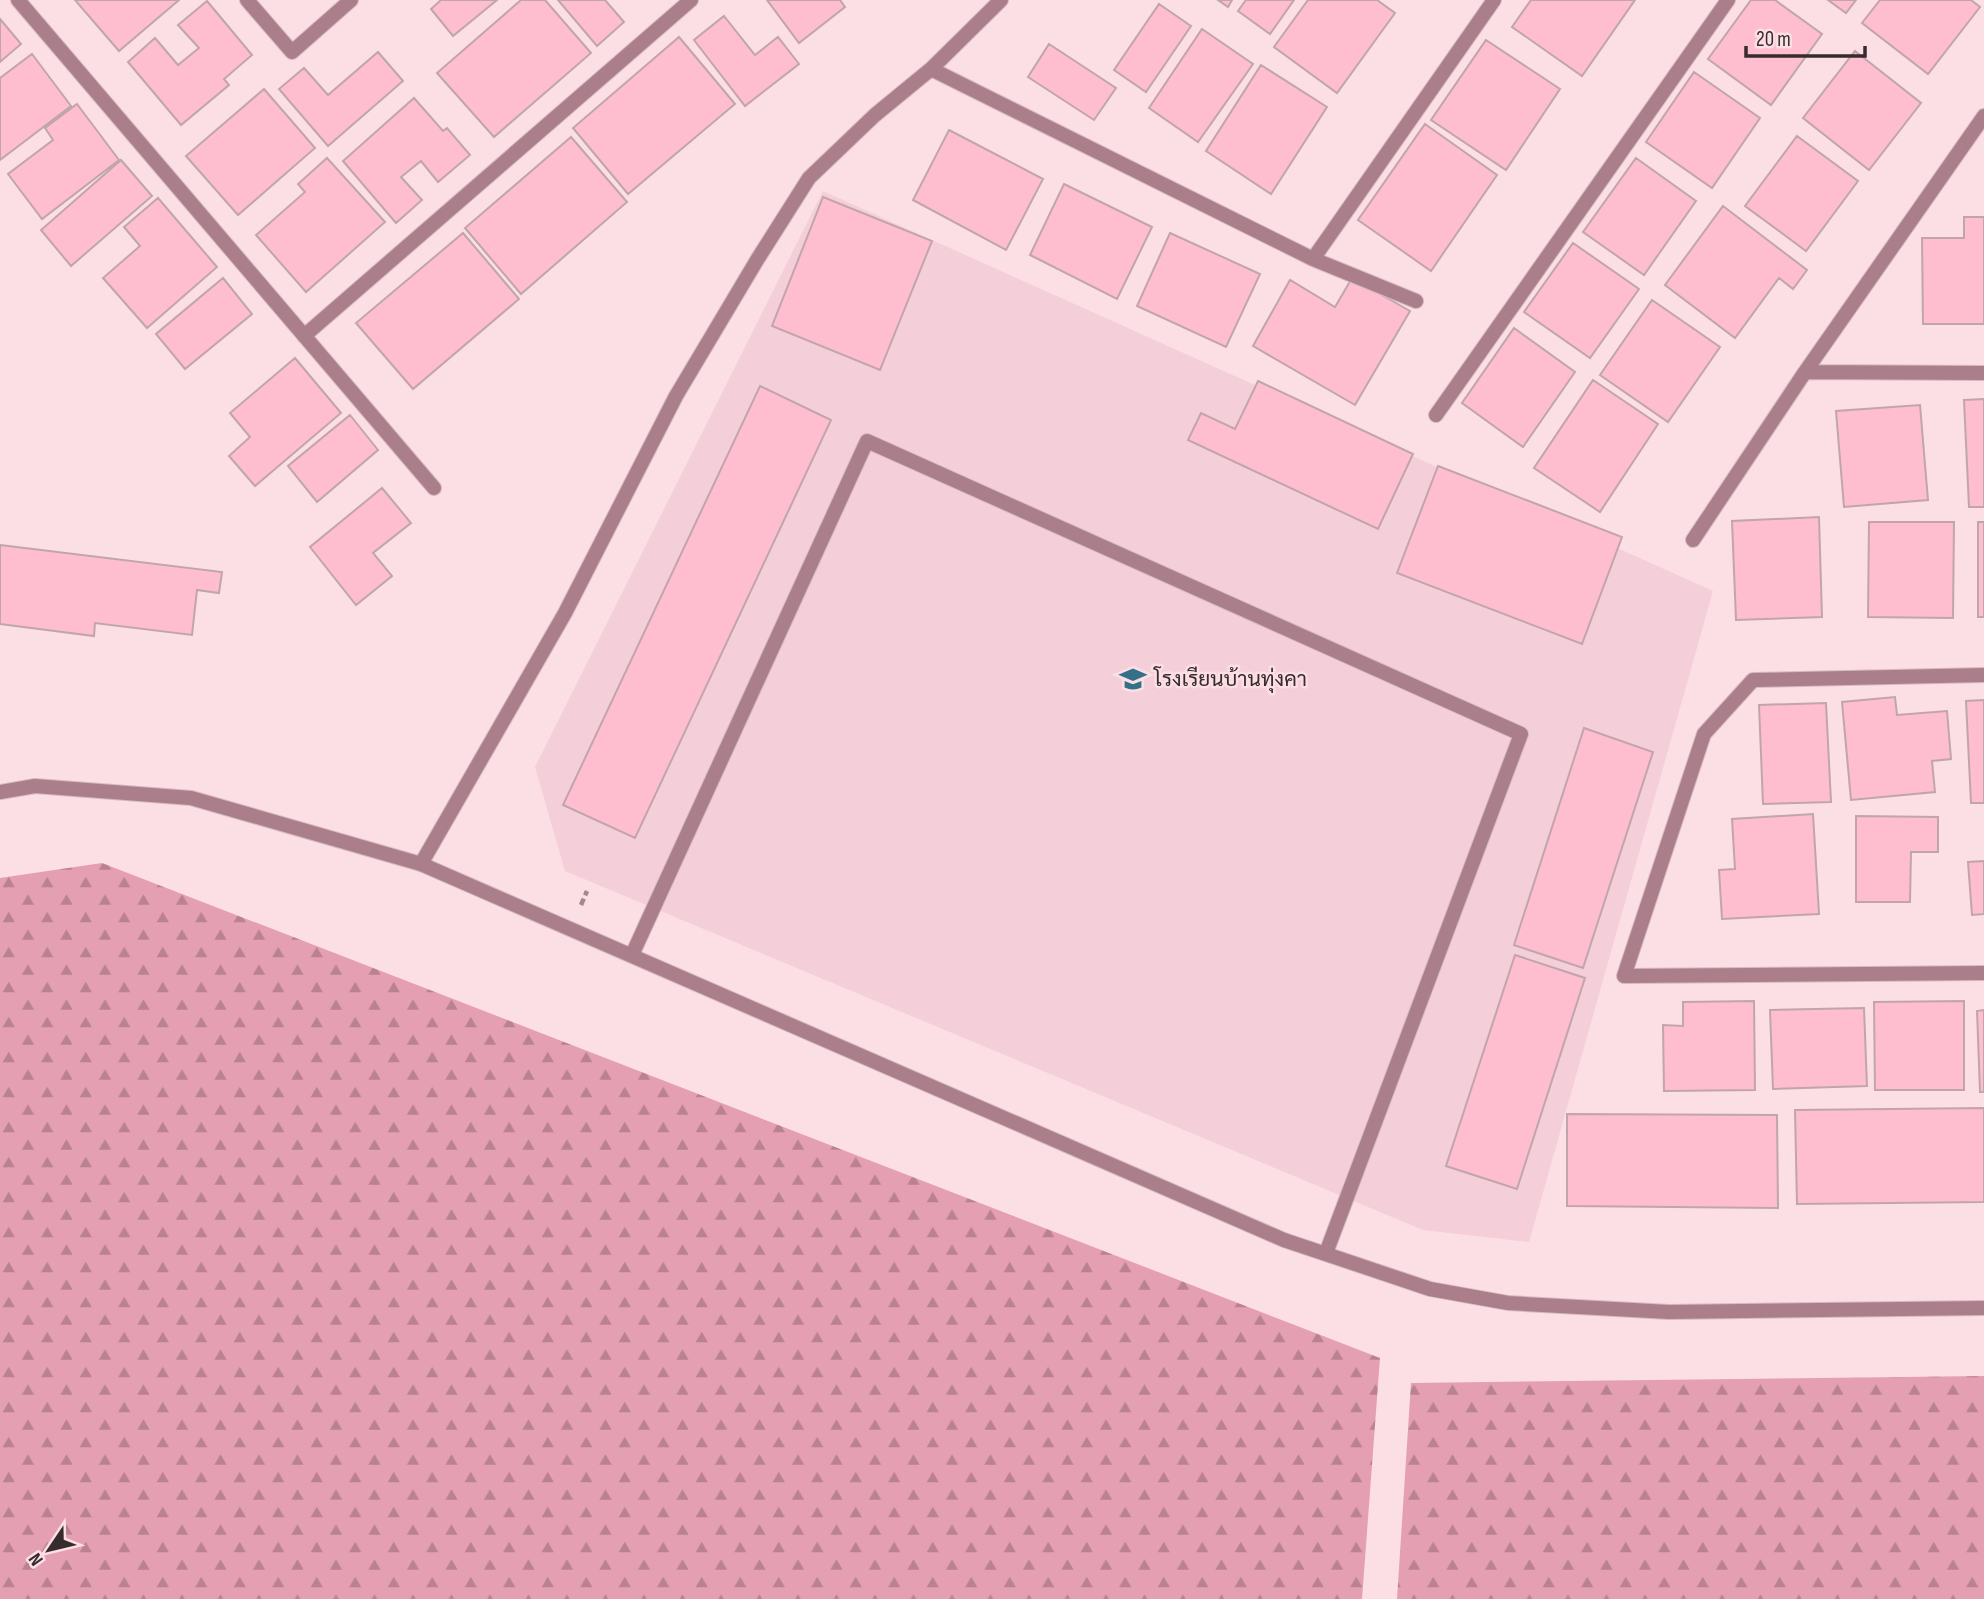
<svg xmlns="http://www.w3.org/2000/svg" width="1984" height="1599" viewBox="0 0 1984 1599" font-family="'Sofia Sans Condensed',Sarabun,sans-serif">
  <defs>
    <pattern id="forest-firs" width="22" height="20" patternUnits="userSpaceOnUse" patternTransform="scale(1.75)"><rect width="22" height="20" fill="#e49fb2"/><path d="M5 1l3.5 6h-7zM16 11l3.5 6h-7z" fill="#ba8291"/></pattern>
  </defs>
  <rect width="100%" height="100%" fill="#fcdee5"/>
  <path fill="#f4cfd9" d="M823,191L1713,591L1529,1242L1423,1230L565,871L535,767Z"/>
  <path fill="url(#forest-firs)" d="M102,863L1380,1358L1362,1599H0V878Z
    M1984,1376V1599H1397L1411,1383Z"/>
  <path fill="#febecf" stroke="#c1a5ac" stroke-width="2" d="M75,0H179L119,51Z
    M441,0H497L453,36L431,9Z
    M521,0H545L591,53L494,137L437,73Z
    M558,0H605L624,22L597,46Z
    M767,0H840L845,7L799,43Z
    M1218,0H1232L1228,7Z
    M1246,0H1294L1270,34L1238,11Z
    M1308,0H1377L1395,13L1337,93L1274,47Z
    M1531,0H1635L1582,76L1512,27Z
    M1751,0H1775L1822,34L1771,105L1708,59Z
    M1828,0H1856L1846,13Z
    M1880,0H1971L1980,7L1928,74L1862,23Z
    M207,1L252,55L224,79L229,85L181,125L128,62L155,38L178,65L199,48L178,25Z
    M1159,4L1191,26L1146,92L1114,70Z
    M724,16L755,55L778,37L799,64L745,106L694,40Z
    M0,19L21,44L0,62Z
    M1202,29L1253,64L1198,142L1149,108Z
    M679,37L735,104L628,194L573,128Z
    M1486,40L1560,89L1506,170L1431,120Z
    M1049,44L1116,88L1094,120L1028,77Z
    M1855,51L1921,103L1869,170L1803,118Z
    M378,52L403,81L328,146L279,89L304,68L328,95Z
    M32,54L71,106L0,160V78Z
    M1261,65L1327,107L1271,194L1206,151Z
    M1694,72L1760,118L1712,188L1646,142Z
    M264,89L315,148L238,215L186,156Z
    M414,98L443,131L447,128L470,155L438,182L421,161L401,177L422,200L396,223L343,161Z
    M77,104L119,160L42,219L8,174L53,140L45,128Z
    M1425,124L1497,175L1431,271L1358,220Z
    M949,130L1043,179L1006,250L913,200Z
    M1797,136L1858,181L1806,251L1745,206Z
    M571,137L627,202L521,294L465,228Z
    M327,158L385,222L306,292L256,235L305,192L298,184Z
    M1636,158L1696,201L1644,275L1583,232Z
    M121,160L152,196L71,266L41,230Z
    M1064,184L1152,227L1117,299L1030,255Z
    M823,197L932,241L880,370L772,326Z
    M158,198L217,267L147,328L103,278L140,246L124,227Z
    M1723,206L1807,270L1793,289L1779,278L1735,338L1665,285Z
    M1964,217H1984V324H1923L1922,238H1964Z
    M463,233L519,299L413,389L356,323Z
    M1170,233L1260,274L1226,347L1137,306Z
    M1573,243L1639,289L1590,358L1524,312Z
    M223,278L252,314L185,369L156,334Z
    M1352,278L1410,311L1355,405L1253,346L1290,280L1335,307Z
    M1652,300L1720,347L1668,422L1600,375Z
    M1514,328L1575,372L1523,447L1462,403Z
    M295,358L341,413L255,486L229,456L250,437L230,413Z
    M1593,380L1658,424L1600,512L1534,468Z
    M1258,381L1413,454L1378,529L1188,440L1201,413L1235,429Z
    M760,386L831,420L635,838L563,805Z
    M1984,399V507H1969L1964,400Z
    M1920,405L1928,500L1844,507L1836,411Z
    M350,415L378,450L317,502L288,466Z
    M1438,466L1622,537L1582,644L1397,573Z
    M382,488L411,523L373,553L392,576L356,605L310,547Z
    M1819,517L1822,617L1736,620L1732,521Z
    M1869,522H1954L1953,618L1868,617Z
    M1978,522H1984V617H1978Z
    M0,545L222,572L219,593L197,590L192,635L95,623L94,636L0,624Z
    M1895,697L1897,715L1947,711L1951,759L1932,761L1935,792L1851,800L1842,702Z
    M1984,700V803H1971L1966,701Z
    M1826,703L1831,802L1763,804L1759,705Z
    M1584,728L1653,752L1583,968L1514,945Z
    M1813,814L1819,914L1722,919L1719,870L1735,869L1732,819Z
    M1856,816L1938,817V852H1911L1910,902H1856Z
    M1984,861V914L1972,915L1968,862Z
    M1515,955L1585,978L1517,1189L1446,1166Z
    M1754,1001L1755,1090L1664,1091L1663,1025L1683,1026V1002Z
    M1964,1001V1090H1875L1874,1002Z
    M1864,1008L1867,1086L1773,1089L1770,1010Z
    M1984,1010V1092H1980L1977,1011Z
    M1984,1108V1202L1797,1204L1795,1110Z
    M1567,1114L1777,1115L1778,1208L1567,1206Z"/>
  <g fill="none" stroke-linecap="round" stroke-linejoin="round">
    <g stroke="#d4bac0" stroke-width="16">
      <path id="service" d="M632,955L867,441L1521,734L1326,1253"/>
    </g>
    <g stroke="#d4bac0" stroke-width="16">
      <path id="minor" d="M18,0L434,488
        M247,0L292,52L351,0
        M931,69L1313,259L1416,301
        M1313,259L1494,0
        M304,336L691,0
        M1805,372L1984,373
        M1436,415L1728,0
        M1693,540L1805,372L1984,116
        M1984,675L1753,680L1704,734L1624,976L1984,973
        M421,864L565,613L676,396L757,260L809,178L875,115L931,69L1001,0"/>
    </g>
    <g stroke="#d4bac0" stroke-width="16">
      <path id="tertiary" d="M0,792L35,786L191,798L421,864L1284,1240L1430,1289L1508,1303L1669,1312L1984,1308"/>
    </g>
    <path stroke="#a08a90" stroke-width="4.5" stroke-dasharray="7 3.5" stroke-linecap="butt" d="M581,905L587,891"/>
    <use href="#service" stroke="#aa7e8a" stroke-width="14"/>
    <use href="#minor" stroke="#aa7e8a" stroke-width="14"/>
    <use href="#tertiary" stroke="#aa7e8a" stroke-width="14"/>
  </g>
  <defs>
    <g id="school-bare" transform="scale(2.1)"><path d="M0-5L7-2L0 1L-7-2ZM-4 1L0 2.5L4 1V4Q0 6-4 4Z" fill="#347088" stroke="#fcdee5" stroke-width="2.5" paint-order="stroke"/></g>
  </defs>
  <g fill-rule="evenodd">
    <use href="#school-bare" x="1133" y="679"/>
  </g>
  <g text-anchor="middle" dominant-baseline="central" stroke-width="5" stroke-linejoin="round" paint-order="stroke">
    <g font-size="21" fill="#362b2e" stroke="#fcdee5" text-anchor="start">
      <text x="1154" y="679">โรงเรียนบ้านทุ่งคา</text>
    </g>
  </g>
  <g transform="translate(49 1550) rotate(235)" stroke="#fcdee5" stroke-width="5" paint-order="stroke">
  <path d="M0-5L12 26L0 18L-12 26Z" fill="#362b2e"/>
  <text y="-10" font-size="19" font-weight="bold" text-anchor="middle" fill="#362b2e">N</text>
  </g>
  <path d="M1746 46v10h119v-10" fill="none" stroke="#362b2e" stroke-width="3.5"/>
  <text x="1756" y="46" font-size="21" fill="#362b2e" stroke="#fcdee5" stroke-width="5" paint-order="stroke">20 m</text>
</svg>
